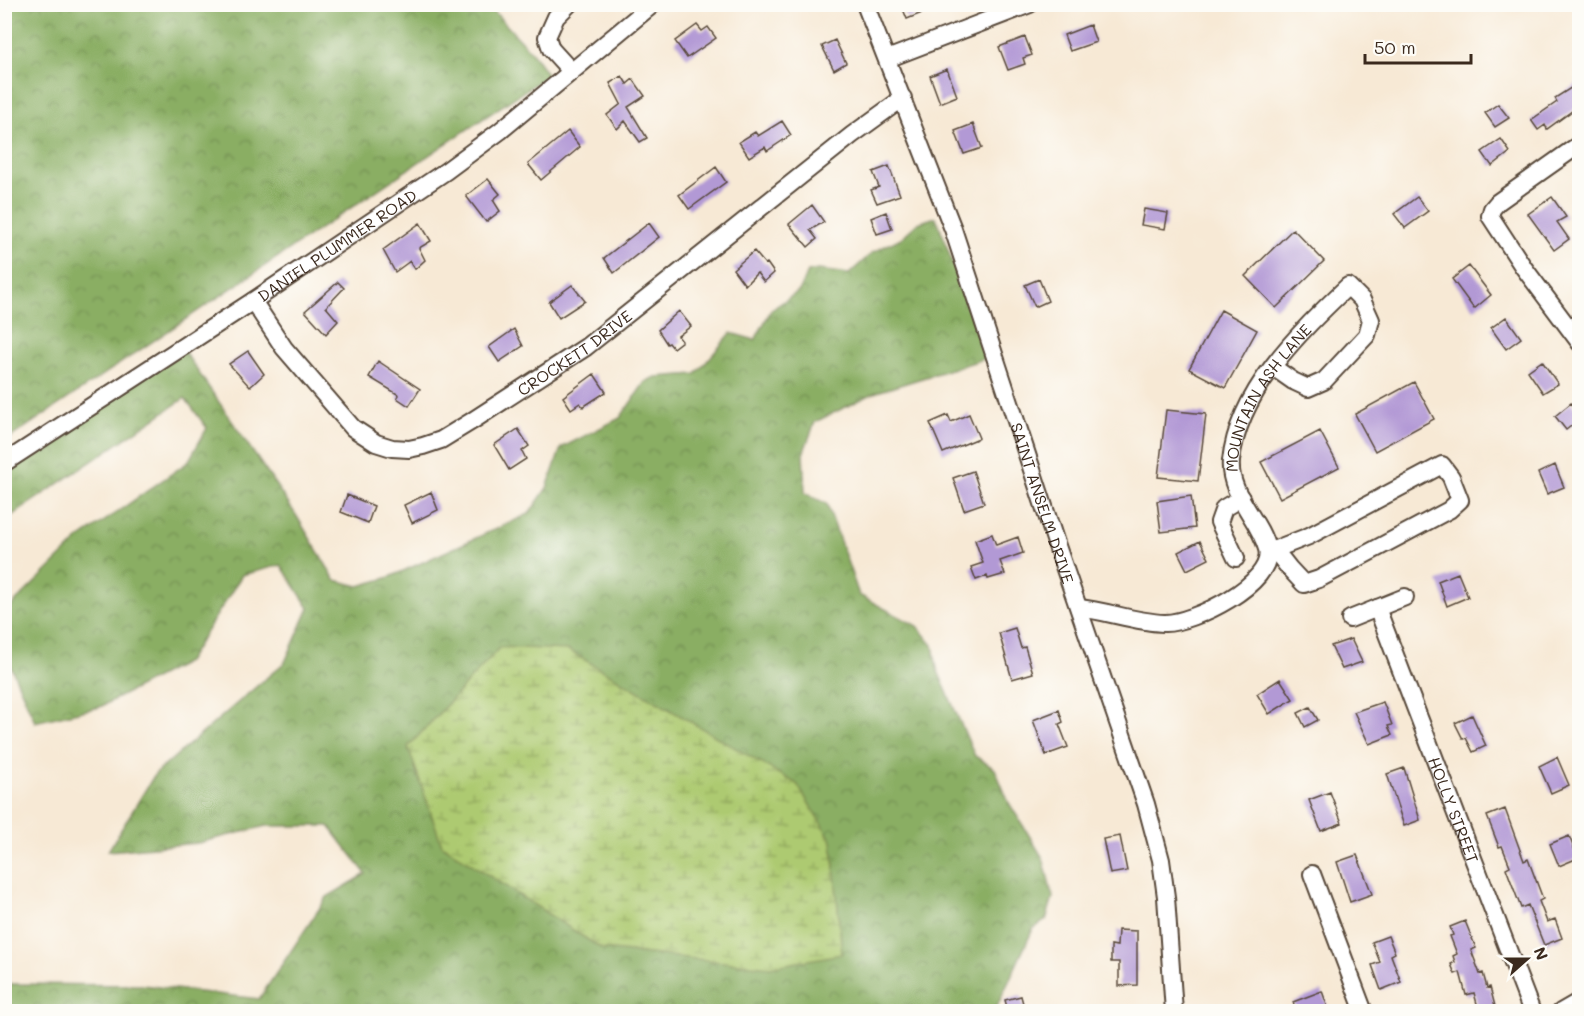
<svg xmlns="http://www.w3.org/2000/svg" width="1584" height="1016" viewBox="0 0 1584 1016" font-family="Mali,sans-serif">
  <defs>
    <pattern id="forest-crowns" width="20" height="18" patternUnits="userSpaceOnUse" patternTransform="scale(1.5)"><rect width="20" height="18" fill="#8aae63"/><path d="M2 6a3 3 0 1 1 6 0M12 15a3 3 0 1 1 6 0" fill="none" stroke="#728e51"/></pattern>
    <pattern id="wetland-marsh" width="20" height="14" patternUnits="userSpaceOnUse" patternTransform="scale(1.5)"><rect width="20" height="14" fill="#adca71"/><path d="M1 5h8M5 5V1M11 12h8M15 12V8" fill="none" stroke="#8ea45c"/></pattern>
  </defs>
  <rect width="100%" height="100%" fill="#fdfcf7"/>
  <filter id="ink" filterUnits="userSpaceOnUse"><feTurbulence type="fractalNoise" baseFrequency=".0167" numOctaves="2"/><feDisplacementMap in="SourceGraphic" scale="12" xChannelSelector="R" yChannelSelector="G"/><feConvolveMatrix kernelMatrix="1 2 1 2 8 2 1 2 1" color-interpolation-filters="sRGB"/></filter>
  <filter id="wash" filterUnits="userSpaceOnUse"><feTurbulence type="fractalNoise" baseFrequency=".008" numOctaves="4" result="noise"/><feDisplacementMap in="SourceGraphic" scale="24" xChannelSelector="R" yChannelSelector="G"/><feGaussianBlur stdDeviation="1.35" result="paint"/><feColorMatrix in="noise" values="0 0 0 0 0 0 0 0 0 0 0 0 0 0 0 0 0 1.4 0 .05"/><feComposite in="paint" operator="in"/></filter>
  <g filter="url(#wash)">
    <rect width="100%" height="100%" fill="#f7e9d5"/>
    <path fill="url(#forest-crowns)" stroke="#626c40" stroke-width="1.5" d="M5,4L488,5L534,55L548,75L5,441Z
      M936,217L987,358L874,393L815,422L803,454L805,493L827,504L859,595L917,626L933,645L937,669L975,756L995,769L1009,803L1043,858L1053,897L1046,920L1033,929L995,1011L5,1012L4,986L10,984L142,985L259,999L327,897L366,874L329,826H266L198,843L108,851L155,774L285,662L309,608L281,565L242,575L187,662L100,707L35,722L5,653V612L79,539L188,462L207,428L185,398L5,520V463L184,351L296,515L335,580L359,586L390,577L529,514L547,488L561,448L620,418L645,382L655,377L696,374L731,333L755,340L771,310L799,291L808,272L818,270L849,274L873,252L901,238L918,223Z"/>
    <path fill="url(#wetland-marsh)" stroke="#747a48" stroke-width="1.5" d="M500,647L568,650L797,784L832,841L842,954L770,967L602,949L442,845L408,747Z"/>
    <g id="blocks">
      <path fill="#b299d5" d="M901,4H942V5L907,19Z
        M697,25L702,31L708,27L716,38L687,58L675,41Z
        M1090,25L1096,42L1070,51L1064,35Z
        M1025,37L1032,55L1023,58L1025,64L1008,70L999,47Z
        M835,40L846,63L834,70L822,46Z
        M947,69L957,96L940,103L930,76Z
        M622,76L627,84L633,79L645,96L628,107L647,138L640,142L625,121L617,129L607,115L621,104L610,83Z
        M1580,82V105L1547,129L1545,125L1538,130L1531,120L1557,102L1555,98Z
        M1498,104L1509,118L1495,127L1485,113Z
        M782,121L791,135L767,151L765,147L749,157L739,142L755,132L758,136Z
        M973,124L982,148L964,154L955,131Z
        M568,131L580,147L541,180L528,164Z
        M1501,139L1510,152L1492,166L1482,152Z
        M889,166L900,195L877,203L871,190L879,187L873,172Z
        M716,167L726,182L689,209L679,195Z
        M488,179L500,194L493,200L500,211L486,222L466,196Z
        M1417,197L1428,211L1405,228L1394,214Z
        M1552,197L1566,217L1557,222L1569,239L1554,250L1528,214Z
        M812,205L824,222L810,230L817,239L808,247L789,224Z
        M1144,209L1168,213L1165,229L1141,225Z
        M886,212L892,229L877,234L871,218Z
        M420,223L431,241L419,248L425,260L415,269L410,261L395,272L383,250Z
        M649,223L659,237L614,273L604,258Z
        M1293,229L1324,261L1276,308L1245,276Z
        M754,251L765,264L767,263L774,273L764,282L757,273L745,285L733,269Z
        M1469,266L1491,295L1474,309L1452,279Z
        M1039,279L1048,301L1035,307L1025,285Z
        M338,282L344,288L326,307L338,321L326,334L305,311Z
        M572,285L585,301L559,318L549,302Z
        M1221,310L1257,330L1225,388L1189,369Z
        M679,311L691,326L678,336L682,341L673,348L669,343L667,344L658,330Z
        M1506,317L1521,338L1506,349L1491,328Z
        M514,329L523,346L499,362L489,347Z
        M248,351L264,374L250,387L229,364Z
        M378,361L420,389L409,406L397,398L399,395L369,377Z
        M1542,361L1558,384L1543,393L1528,371Z
        M594,374L606,392L583,407L580,403L571,409L563,397Z
        M1414,382L1434,419L1375,451L1355,414Z
        M1571,403L1580,414V419L1566,430L1555,416Z
        M1166,410L1206,414L1198,481L1158,477Z
        M969,414L979,438L943,453L930,423L948,415L951,422Z
        M518,429L529,446L522,451L526,459L509,470L494,445Z
        M1320,431L1339,467L1280,498L1261,462Z
        M1555,465L1564,487L1547,494L1538,473Z
        M973,471L984,503L964,510L953,478Z
        M431,492L438,510L412,523L404,505Z
        M347,495L374,506L368,523L341,512Z
        M1191,496L1195,528L1161,532L1157,501Z
        M992,534L996,545L1018,537L1023,553L1000,561L1005,574L988,579L987,576L976,580L971,567L983,563L975,540Z
        M1200,541L1209,559L1187,570L1178,552Z
        M1458,573L1468,597L1447,606L1438,581Z
        M1015,628L1021,648L1025,647L1033,673L1012,679L999,633Z
        M1351,639L1362,662L1342,669L1331,646Z
        M1280,679L1293,699L1269,714L1257,694Z
        M1383,702L1392,725L1388,726L1392,735L1369,744L1354,712Z
        M1310,707L1318,720L1305,727L1298,713Z
        M1059,710L1063,722L1059,724L1068,747L1046,755L1033,720Z
        M1472,715L1486,746L1473,752L1466,738L1463,739L1455,723Z
        M1557,757L1569,785L1551,793L1539,766Z
        M1404,768L1420,820L1404,826L1387,774Z
        M1330,792L1342,823L1321,831L1309,800Z
        M1505,809L1524,861L1528,859L1543,899L1539,901L1547,922L1555,919L1562,938L1544,945L1528,905L1521,908L1506,868L1510,866L1502,846L1499,847L1487,816Z
        M1120,836L1127,871L1110,874L1103,839Z
        M1569,836L1578,858L1559,866L1550,844Z
        M1357,855L1372,894L1350,902L1337,862Z
        M1465,921L1476,948L1471,950L1480,974L1483,973L1487,988L1490,987L1496,1010L1479,1011L1474,993L1466,995L1460,972L1455,974L1451,964L1455,962L1453,956L1457,954L1450,936L1453,935L1450,927Z
        M1118,930L1137,931V985L1119,986V962H1111V945L1117,946Z
        M1388,936L1395,953L1391,955L1401,982L1381,990L1372,965L1380,962L1372,942Z
        M1322,991L1328,1008L1320,1011H1296L1293,1002Z
        M1021,996L1025,1011H1008L1005,1000Z"/>
    </g>
  </g>
  <g filter="url(#ink)">
    <use href="#blocks" fill-opacity="0" stroke="#574739" stroke-width="1.5"/>
    <g fill="none" stroke-linecap="round" stroke-linejoin="round">
      <g stroke="#574739" stroke-width="20">
        <g id="minor">
          <path d="M569,4L556,17L547,37L551,49L571,71"/>
          <path id="s1" d="M865,4L953,229L1057,546L1146,804L1161,860L1166,897L1174,1012"/>
          <path d="M887,59L1030,4"/>
          <path d="M1580,144L1498,202L1492,209L1490,216L1524,268L1580,343"/>
          <path id="s2" d="M253,301L284,348L353,428L376,443L392,448L409,449L423,446L441,440L472,421L586,347L852,135L903,98"/>
          <path id="s3" d="M4,463L253,301L446,171L500,131L653,4"/>
          <path d="M1268,552L1309,536L1442,465L1451,477L1460,500L1449,510L1319,579L1304,584L1289,568L1274,549"/>
          <path d="M1236,558L1219,522L1224,508L1241,498"/>
          <path id="s4" d="M1079,608C1107,611 1136,622 1164,623C1192,624 1276,583 1267,549C1259,518 1228,494 1231,461C1238,391 1300,332 1348,286L1362,300L1371,320L1367,335L1324,381L1308,388L1293,381L1273,367"/>
          <path id="s5" d="M1377,608L1532,1012"/>
          <path d="M1350,619L1405,597"/>
          <path d="M1312,874L1364,1012"/>
          <path d="M1561,1012L1580,1001"/>
        </g>
      </g>
      <use href="#minor" stroke="#fff" stroke-width="16"/>
    </g>
  </g>
  <g text-anchor="middle" dominant-baseline="central" stroke-width="4.5" stroke-linejoin="round" paint-order="stroke">
    <g font-size="16" fill="#3b2a1e" stroke="#fdfcf7">
      <text stroke="none"><textPath href="#s3" startOffset="398">DANIEL PLUMMER ROAD</textPath></text>
      <text stroke="none"><textPath href="#s2" startOffset="416">CROCKETT DRIVE</textPath></text>
      <text stroke="none"><textPath href="#s4" startOffset="393">MOUNTAIN ASH LANE</textPath></text>
      <text stroke="none"><textPath href="#s1" startOffset="530">SAINT ANSELM DRIVE</textPath></text>
      <text stroke="none"><textPath href="#s5" startOffset="216">HOLLY STREET</textPath></text>
    </g>
  </g>
  <rect width="1584" height="1016" fill="none" stroke="#fdfcf7" stroke-width="24"/>
  <g transform="translate(1527 959) rotate(69)" stroke="#fdfcf7" stroke-width="4.5" paint-order="stroke">
  <path d="M0-4.5L10 22L0 15L-10 22Z" fill="#3b2a1e"/>
  <text y="-9" font-size="16" font-weight="bold" text-anchor="middle" fill="#3b2a1e">N</text>
  </g>
  <path d="M1365 54v9h106v-9" fill="none" stroke="#3b2a1e" stroke-width="3"/>
  <text x="1374" y="54" font-size="18" fill="#3b2a1e" stroke="#fdfcf7" stroke-width="4.5" paint-order="stroke">50 m</text>
</svg>
